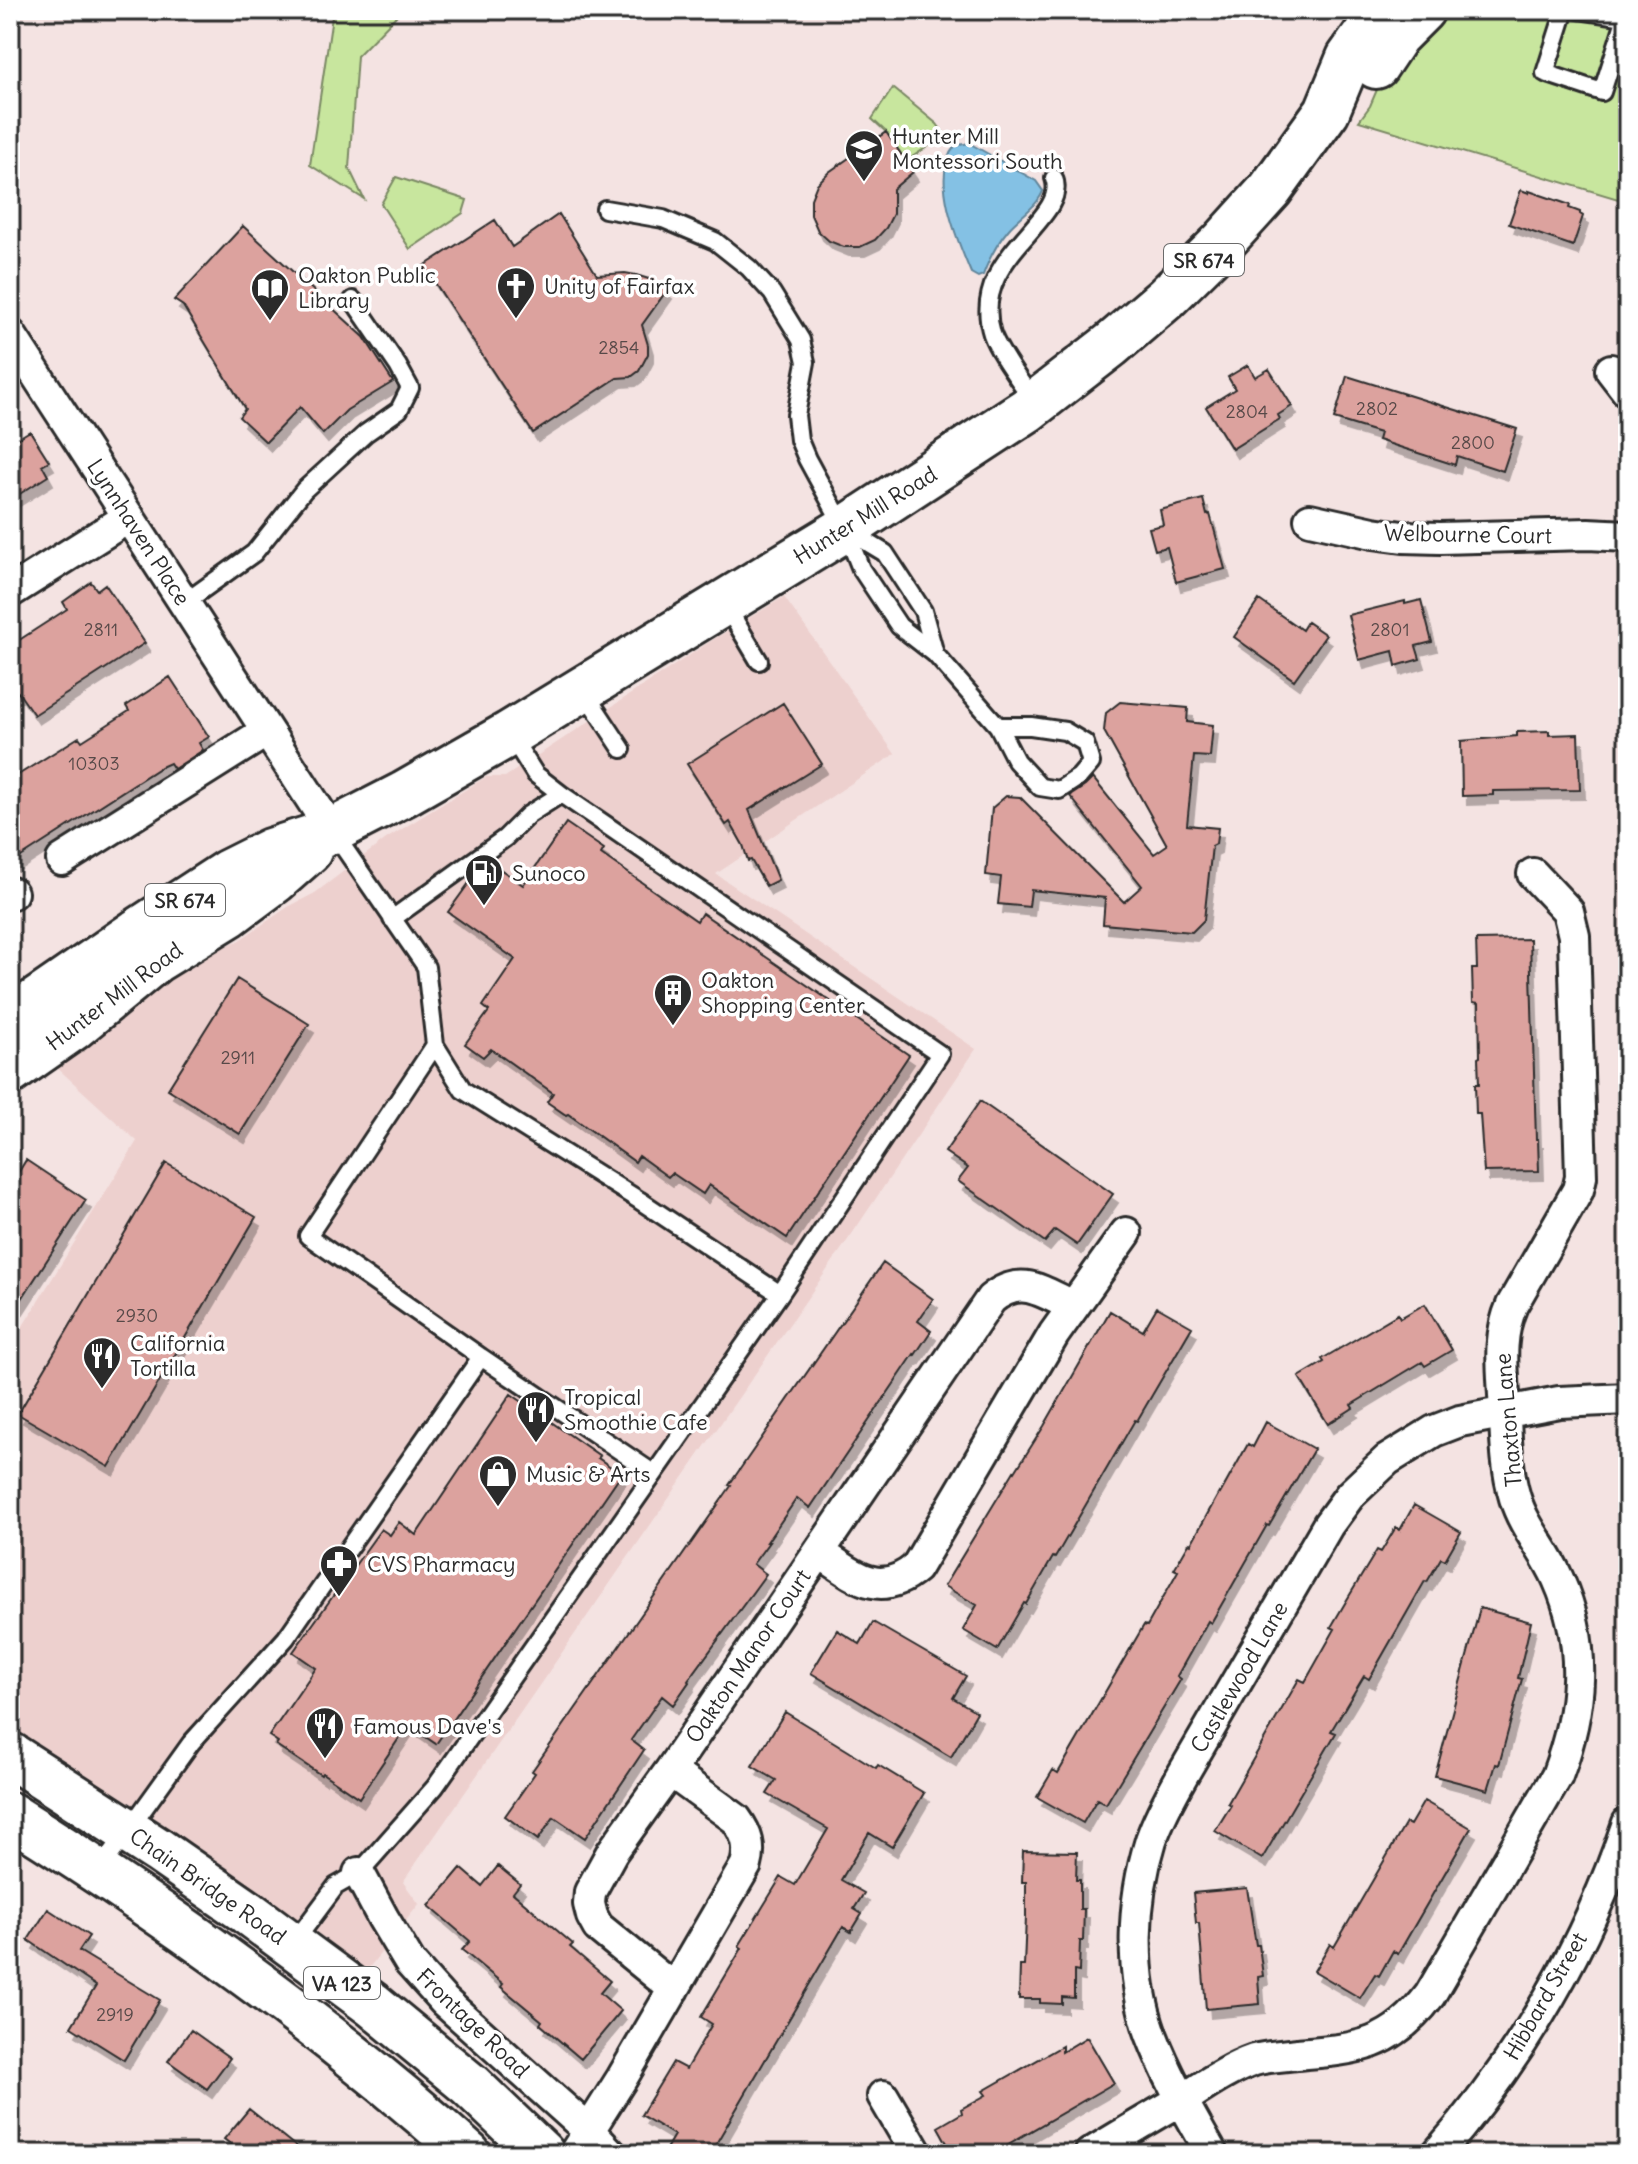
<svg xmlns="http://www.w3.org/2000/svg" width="1638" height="2164" viewBox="0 0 1638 2164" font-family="Delius,sans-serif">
  <defs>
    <filter id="shadow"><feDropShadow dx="5" dy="9" stdDeviation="0" flood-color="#0004"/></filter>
  </defs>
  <rect width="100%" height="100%" fill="#f4e3e2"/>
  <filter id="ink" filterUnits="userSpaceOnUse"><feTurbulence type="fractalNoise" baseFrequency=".0125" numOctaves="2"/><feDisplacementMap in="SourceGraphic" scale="16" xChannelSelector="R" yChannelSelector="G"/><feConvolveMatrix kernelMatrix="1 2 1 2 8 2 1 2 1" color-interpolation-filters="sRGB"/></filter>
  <g filter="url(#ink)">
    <path fill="#edd0ce" d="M784,597L895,754L716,874L976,1049L854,1231L403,1882L419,1904L361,1978L10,1734V1347L137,1141L53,1064L109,1028L141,987L173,968L238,941L288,907L315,893L386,839L486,777H505L711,641Z"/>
    <path fill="#c8e69e" stroke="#7a8864" stroke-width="2" d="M333,10H402L357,56L349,168L364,199L310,165Z
      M1437,10H1628V202L1359,121L1370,106L1391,57Z
      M893,88L937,124L945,135L906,161L886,132L872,119Z
      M396,177L467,200L463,213L410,249L381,204Z"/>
    <path fill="#84c1e4" stroke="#60859a" stroke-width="2" d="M969,143L1036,181L1043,191C1037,207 1019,217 1008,230C997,243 989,259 983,275L978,277L971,273C958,242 929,176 955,146Z"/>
    <path fill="#dca29e" stroke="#2b2b2b" stroke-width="2" filter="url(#shadow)" d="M886,132L913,172L893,189V214L886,228L875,240L860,247H844L829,241L818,231L811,215V199L817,184L829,172Z
      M1521,190L1529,193V191L1570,205L1569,208L1580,212V214L1583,216L1573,246L1509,224Z
      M559,214L597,275L625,273L636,275L652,280L667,290L642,325L648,345V354L639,371L631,377L617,378L533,433L424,266L495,220L512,247Z
      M243,226L364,337L393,382L347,410L323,434L300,407L266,442L239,417L245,409L183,306L174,300Z
      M1248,365L1255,377L1269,369L1292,406L1278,415L1280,419L1232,449L1206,407L1235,389L1228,377Z
      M1347,376L1517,429L1503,471L1457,456L1455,465L1378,440L1380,433L1334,419Z
      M30,431L49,461L42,465L48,476L10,500V443Z
      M1203,499L1207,515L1210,514L1225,569L1176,582L1167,547L1155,550L1149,528L1163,525L1160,510Z
      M91,582L97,590L105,584L145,643L34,715L18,692L10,697V646L67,609L63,602Z
      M1259,600L1302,630L1307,622L1326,635L1294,680L1234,637Z
      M1421,600L1432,642L1416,646L1420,659L1396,666L1393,651L1359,660L1348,615L1405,601V604Z
      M170,677L209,737L199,743L203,750L174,769L170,763L159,768L10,864V780L79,737L82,741L129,711L126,706Z
      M1120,702L1188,708L1187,722L1213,725L1210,757L1194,756L1187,825L1218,828L1216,844L1212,846L1204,920L1192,932L1103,924L1105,898L1031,890L1029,907L998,904L1001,877L986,875L992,808L1006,796L1020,797L1124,902L1142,886L1070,796L1085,786L1093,778L1154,854L1167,845L1104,731L1106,713Z
      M783,703L822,764L749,810L778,880L766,886L751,860L748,861L743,845L730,822L726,825L687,764Z
      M1549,731V735L1578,734L1580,790L1493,791V795L1462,796L1461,741L1517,736V732Z
      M566,823L604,849L601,854L697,921L702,913L909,1055L787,1238L709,1185L703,1194L672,1173L668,1177L639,1156L635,1162L568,1114L566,1115L547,1102L553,1093L491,1049L483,1057L465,1044L489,1011L483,1006L515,959L448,912L477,872L490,862L523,885Z
      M1530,939L1536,1139H1538L1539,1171L1484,1172L1480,1114H1476L1475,1084H1479L1478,1058L1480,1057L1479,1003L1473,1002L1472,969H1477L1476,940Z
      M237,979L309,1024L240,1134L168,1089Z
      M980,1101L1113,1194L1077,1245L1055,1230L1045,1242L958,1181L968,1168L945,1152Z
      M26,1160L86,1200L10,1317V1186Z
      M166,1163L256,1217L109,1467L18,1414Z
      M883,1263L933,1299L918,1321L931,1331L915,1355L914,1354L810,1508L797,1498L767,1542H769L753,1564L766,1574L688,1681L689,1682L673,1705L662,1696L631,1740L644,1750L585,1838L554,1817L538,1840L505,1816L535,1773L532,1771L731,1486L729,1485Z
      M1425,1304L1452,1350L1425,1366L1422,1362L1351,1405L1353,1408L1328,1424L1299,1377L1324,1362L1322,1359L1349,1343L1398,1314L1400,1318Z
      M1157,1307L1192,1327L1137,1421L1135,1420L1055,1558L1053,1557L1026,1604L1024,1603L997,1650L963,1630L977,1605L944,1586L1014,1471L1015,1472L1044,1426L1110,1311L1143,1331Z
      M511,1394L600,1456L598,1458L621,1474L436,1744L408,1725L359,1798L322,1773L321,1775L276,1745L278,1742L269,1736L316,1668L293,1652L381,1529L390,1535L399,1522L416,1535Z
      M1266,1422L1314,1449L1269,1526L1267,1525L1211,1623L1208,1621L1177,1676L1181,1679L1106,1804L1097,1799L1083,1823L1037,1797L1053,1770L1058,1773L1144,1625L1147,1626L1178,1571L1174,1569L1189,1543L1191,1544L1219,1493L1220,1494L1248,1444L1253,1447Z
      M1414,1505L1461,1532L1445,1560L1441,1558L1427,1582L1425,1581L1369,1679L1364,1676L1331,1731L1336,1733L1262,1859L1215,1831L1231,1805L1228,1803L1299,1679L1305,1682L1335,1629L1331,1627L1348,1598L1377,1550L1381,1552L1396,1527L1400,1530Z
      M1480,1608L1531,1622L1518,1678L1522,1679L1499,1765L1496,1764L1488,1790L1435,1776Z
      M873,1622L966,1676L953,1698L977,1712L951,1757L811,1673L837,1630L860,1644Z
      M785,1712L876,1768L878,1765L924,1793L892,1847L869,1833L841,1880L864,1893L854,1909L862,1914L851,1932L843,1927L710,2154H663L674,2135L641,2115L673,2062L686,2069L712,2024L701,2017L742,1948L739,1946L781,1877L795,1885L828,1829L767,1794L776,1780L752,1766Z
      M1424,1801L1471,1828L1398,1954L1393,1951L1379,1976L1375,1974L1360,1998L1314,1971L1330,1944L1334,1947L1406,1823L1410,1825Z
      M1023,1851L1077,1852L1076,1880H1080V1909H1084L1083,1941H1080L1079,1972L1074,1971V1998L1062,1997V2004L1040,2003V1999H1019L1020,1966H1024L1026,1917V1882H1022Z
      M498,1866L520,1884L513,1893L573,1944L570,1947L610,1981L600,1993L621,2011L581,2059L540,2024L542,2021L501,1987L503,1984L462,1950L470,1941L429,1906L461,1868L482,1886Z
      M1247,1888L1256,1945H1259L1263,1976L1258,1977L1260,2004L1206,2009L1199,1923H1196L1193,1893Z
      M48,1909L89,1936L79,1951L160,2000L124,2060L71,2027L96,1986L28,1940Z
      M191,2030L230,2058L207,2089L168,2061Z
      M1087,2037L1114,2083L991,2154H953L938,2127L962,2113L961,2109L986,2095L983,2091L1062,2046V2052Z
      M249,2109L305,2154H243L224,2139Z"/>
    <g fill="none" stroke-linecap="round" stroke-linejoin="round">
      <g stroke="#2b2b2b" stroke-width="22">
        <path id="service" d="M1565,10L1545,73L1602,92L1626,17
          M1579,10L1626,17
          M605,209L663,219L715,241L749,268L772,293L801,340L806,362L796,415L799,440L807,459L845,529L861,569L899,626L935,654L998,726L1016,761L1040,787L1059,790L1079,777L1091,763L1085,743L1065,731L1031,726H998
          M1034,402C1022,383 999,354 992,334C968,257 1070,220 1054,178
          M847,530L885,553L923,611L935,654
          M184,603L254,553L304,490L366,433L399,410L410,388L398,366L353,300
          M725,604L759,661
          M583,690L622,749
          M511,736L535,774L561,794
          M392,919L505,838L528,815L561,794L940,1054L780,1294
          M481,1357L653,1473
          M99,1871L191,1743L286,1638L481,1357L308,1236L435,1045L426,967L333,832
          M292,1945L336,1886L359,1873L435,1787L780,1294L639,1200L463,1090L435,1045"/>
      </g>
      <g stroke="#2b2b2b" stroke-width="36">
        <path id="minor" d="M10,334L332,831
          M1611,370L1628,392
          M1310,519L1373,533L1403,537L1440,538L1588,534L1628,536
          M10,592L129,517
          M62,860L267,731
          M10,894L12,893
          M819,1552C853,1574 878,1600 916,1568L1054,1334L1126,1233
          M359,1873L383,1918L410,1963L444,2001L589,2131L611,2154
          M674,1989L598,1927L592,1916L589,1904L590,1892L612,1852L670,1771L991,1299C1022,1274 1042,1292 1073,1306
          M883,2096L917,2154
          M574,2154L622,2078L746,1865C751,1847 747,1834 736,1819L670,1771
          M1090,2154C1123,2134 1156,2114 1190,2095C1210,2082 1231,2068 1254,2060C1268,2056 1283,2056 1297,2054C1357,2049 1391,2047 1430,1995L1557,1776C1582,1709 1588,1646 1558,1579C1546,1551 1524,1528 1515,1498C1505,1465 1506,1430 1504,1395C1502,1362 1499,1335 1512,1305L1578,1190L1581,1177L1574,936L1568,911L1533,874
          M1212,2154C1190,2115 1167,2076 1151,2034C1129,1973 1132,1901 1151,1840C1159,1817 1171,1795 1183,1774L1328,1525L1350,1495L1387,1460L1434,1431L1460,1421L1559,1402L1628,1399
          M1437,2154C1521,2059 1588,1943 1628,1823"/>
      </g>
      <g stroke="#2b2b2b" stroke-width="50">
        <path id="primary" d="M1376,66L1396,36L1422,10
          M10,1019L136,932L228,872L270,851L332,831L404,794L509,734L845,529L1027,410L1111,345L1166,298L1222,243L1270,190L1327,111L1349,58L1383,10
          M10,1072L73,1028L156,960L229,915L276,880L309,851
          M10,1755L159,1851L247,1912L373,2005L470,2085L542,2154
          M10,1815C171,1916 326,2026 468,2154"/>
      </g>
      <use href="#service" stroke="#fff" stroke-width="16"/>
      <use href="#minor" stroke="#fff" stroke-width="30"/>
      <use href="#primary" stroke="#fff" stroke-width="44"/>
    </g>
  </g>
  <defs>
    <g id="school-pin" transform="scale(2)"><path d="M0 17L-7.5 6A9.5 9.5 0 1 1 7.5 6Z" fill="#2b2b2b" stroke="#fff"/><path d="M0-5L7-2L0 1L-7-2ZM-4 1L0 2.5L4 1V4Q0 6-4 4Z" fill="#fff"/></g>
    <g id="church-pin" transform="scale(2)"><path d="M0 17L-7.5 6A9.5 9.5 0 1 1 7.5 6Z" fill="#2b2b2b" stroke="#fff"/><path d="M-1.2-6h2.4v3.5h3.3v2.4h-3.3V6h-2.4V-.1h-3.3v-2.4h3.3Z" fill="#fff"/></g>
    <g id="library-pin" transform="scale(2)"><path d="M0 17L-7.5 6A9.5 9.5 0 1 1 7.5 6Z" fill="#2b2b2b" stroke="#fff"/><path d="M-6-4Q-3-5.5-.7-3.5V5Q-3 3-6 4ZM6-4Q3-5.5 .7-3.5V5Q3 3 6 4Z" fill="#fff"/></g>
    <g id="fuel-pin" transform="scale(2)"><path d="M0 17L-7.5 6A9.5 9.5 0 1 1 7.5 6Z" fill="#2b2b2b" stroke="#fff"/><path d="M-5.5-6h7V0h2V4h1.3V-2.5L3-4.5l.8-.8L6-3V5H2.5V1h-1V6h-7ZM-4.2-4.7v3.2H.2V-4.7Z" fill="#fff"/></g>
    <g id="building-pin" transform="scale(2)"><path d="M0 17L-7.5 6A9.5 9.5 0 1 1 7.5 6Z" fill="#2b2b2b" stroke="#fff"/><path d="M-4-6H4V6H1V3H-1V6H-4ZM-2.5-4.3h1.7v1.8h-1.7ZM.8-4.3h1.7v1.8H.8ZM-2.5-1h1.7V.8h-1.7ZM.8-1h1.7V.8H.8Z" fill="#fff"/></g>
    <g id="restaurant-pin" transform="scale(2)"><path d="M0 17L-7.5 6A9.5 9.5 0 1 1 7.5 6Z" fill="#2b2b2b" stroke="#fff"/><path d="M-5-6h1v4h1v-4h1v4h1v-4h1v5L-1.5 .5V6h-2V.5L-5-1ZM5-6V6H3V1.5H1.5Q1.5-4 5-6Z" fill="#fff"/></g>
    <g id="shop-pin" transform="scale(2)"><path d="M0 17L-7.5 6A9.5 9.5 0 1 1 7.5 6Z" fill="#2b2b2b" stroke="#fff"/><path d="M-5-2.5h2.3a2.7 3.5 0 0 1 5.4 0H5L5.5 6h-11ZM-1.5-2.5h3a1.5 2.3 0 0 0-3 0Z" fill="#fff"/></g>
    <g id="pharmacy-pin" transform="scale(2)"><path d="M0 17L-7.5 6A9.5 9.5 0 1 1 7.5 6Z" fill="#2b2b2b" stroke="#fff"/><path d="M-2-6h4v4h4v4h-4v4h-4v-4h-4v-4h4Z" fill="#fff"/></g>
  </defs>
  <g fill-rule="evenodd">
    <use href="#school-pin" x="864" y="149"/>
    <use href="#church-pin" x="516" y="286"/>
    <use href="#library-pin" x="270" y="288"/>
    <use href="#fuel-pin" x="484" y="873"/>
    <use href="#building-pin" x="673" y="993"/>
    <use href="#restaurant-pin" x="102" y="1356"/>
    <use href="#restaurant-pin" x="536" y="1410"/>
    <use href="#shop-pin" x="498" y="1474"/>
    <use href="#pharmacy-pin" x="339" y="1564"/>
    <use href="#restaurant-pin" x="325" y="1726"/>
  </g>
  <g text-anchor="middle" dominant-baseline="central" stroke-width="7" stroke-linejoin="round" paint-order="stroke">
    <g font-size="18" fill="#574948">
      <text x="619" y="347">2854</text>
      <text x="1377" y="408">2802</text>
      <text x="1247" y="411">2804</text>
      <text x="1473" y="442">2800</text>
      <text x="101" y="629">2811</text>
      <text x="1390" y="629">2801</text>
      <text x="94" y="763">10303</text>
      <text x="238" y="1057">2911</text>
      <text x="137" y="1315">2930</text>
      <text x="115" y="2014">2919</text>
    </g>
    <g fill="#fff" stroke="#6b6b6b" stroke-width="2">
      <rect x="1164" y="244" width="80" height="32" rx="6"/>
      <rect x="145" y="884" width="80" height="32" rx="6"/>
      <rect x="304" y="1967" width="76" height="32" rx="6"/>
    </g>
    <g font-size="20" font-weight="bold" fill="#2b2b2b">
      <text x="1204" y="260">SR 674</text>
      <text x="185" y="900">SR 674</text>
      <text x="342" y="1983">VA 123</text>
    </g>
    <g font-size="22" fill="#2b2b2b" stroke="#fff" text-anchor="start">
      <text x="892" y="136">Hunter Mill<tspan x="892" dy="25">Montessori South</tspan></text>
      <text x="298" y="275">Oakton Public<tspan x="298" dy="25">Library</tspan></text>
      <text x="544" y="286">Unity of Fairfax</text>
      <text x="512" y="873">Sunoco</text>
      <text x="701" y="980">Oakton<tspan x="701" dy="25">Shopping Center</tspan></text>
      <text x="130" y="1343">California<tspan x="130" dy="25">Tortilla</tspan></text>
      <text x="564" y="1397">Tropical<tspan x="564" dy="25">Smoothie Cafe</tspan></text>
      <text x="526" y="1474">Music &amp; Arts</text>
      <text x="367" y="1564">CVS Pharmacy</text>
      <text x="353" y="1726">Famous Dave's</text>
    </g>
    <g font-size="22" fill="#2b2b2b" stroke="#fff">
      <text transform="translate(865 515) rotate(-32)">Hunter Mill Road</text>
      <text transform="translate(139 532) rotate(57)">Lynnhaven Place</text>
      <text transform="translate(1468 534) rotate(1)">Welbourne Court</text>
      <text transform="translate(114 996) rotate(-37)">Hunter Mill Road</text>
      <text transform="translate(1508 1420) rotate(-95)">Thaxton Lane</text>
      <text transform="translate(748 1656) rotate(-56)">Oakton Manor Court</text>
      <text transform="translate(1239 1677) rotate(-60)">Castlewood Lane</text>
      <text transform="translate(208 1886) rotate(35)">Chain Bridge Road</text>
      <text transform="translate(1545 1996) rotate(-60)">Hibbard Street</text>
      <text transform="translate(473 2023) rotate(44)">Frontage Road</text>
    </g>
  </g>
  <rect width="1638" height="2164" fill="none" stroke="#fff" stroke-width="40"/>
  <rect x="20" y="20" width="1598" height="2124" fill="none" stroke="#2b2b2b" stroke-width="3" filter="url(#ink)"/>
</svg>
